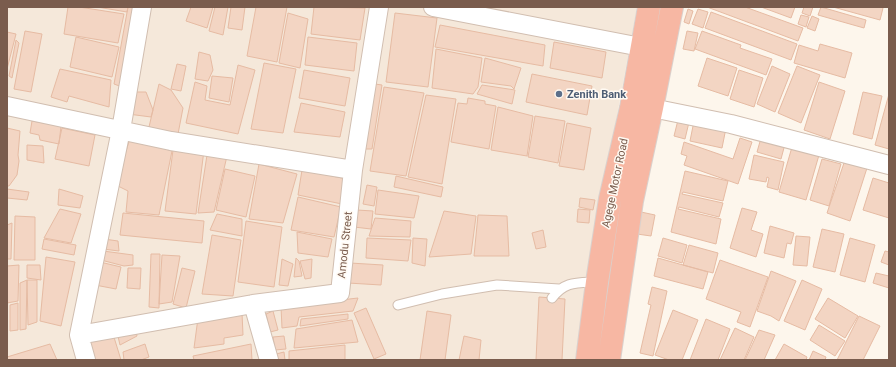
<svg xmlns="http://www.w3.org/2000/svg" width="896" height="367" viewBox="0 0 896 367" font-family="Roboto,sans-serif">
  <rect width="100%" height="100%" fill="#fdf6ec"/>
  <path fill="#f5e8da" d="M7,7H637L592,252L575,360H7Z"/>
  <path fill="#f3d5c3" stroke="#e6bba3" d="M68,7H79L124,14L118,43L64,34Z
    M97,7H128L127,12Z
    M128,7H141L125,88L114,84Z
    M191,7H213L207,28L186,21Z
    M215,7H228L223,35L209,31Z
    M231,7H245L242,30L228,28Z
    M256,7H287L277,62L247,56Z
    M314,7L365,8L360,40L311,34Z
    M707,7H745L803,28L798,41Z
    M761,7H795L791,18Z
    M804,7H813L810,16L802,13Z
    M821,7L866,20L864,28L818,15Z
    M833,7H880L883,8L880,20Z
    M688,9L693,11L689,24L684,22Z
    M698,9L708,12L703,28L692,24Z
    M711,12L797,44L791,60L705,28Z
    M288,13L308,19L300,68L279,63Z
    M395,13L437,18L428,87L386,82Z
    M801,15L809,17L806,27L798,24Z
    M812,16L819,19L815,31L807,28Z
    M440,25L545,45L543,66L435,47Z
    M25,31L42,34L31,92L14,89Z
    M687,31L698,33L694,51L683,49Z
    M702,31L741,45L740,48L772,59L766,75L695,49Z
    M7,32L16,34L7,69Z
    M76,37L119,47L112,77L70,67Z
    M308,37L357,43L354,71L305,65Z
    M16,40L19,43L12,78L9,76Z
    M554,42L606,52L602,78L550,68Z
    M820,44L852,53L845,78L794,63L799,45L818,51Z
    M436,49L482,58L478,87L473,94L432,88Z
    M199,52L210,55L213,70L208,81L195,79Z
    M485,58L521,68L514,89L511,86L481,82Z
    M707,58L737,68L728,96L698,86Z
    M264,63L296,69L283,133L251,129Z
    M177,64L186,66L181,91L171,89Z
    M238,65L255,70L238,134L186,123L195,82L207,86L205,100L230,105Z
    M772,66L790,74L775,112L757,104Z
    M797,66L820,75L801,123L778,113Z
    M60,69L111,80L109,107L69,96L67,102L51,97Z
    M304,70L350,78L345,106L299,98Z
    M739,70L763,78L754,107L730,99Z
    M532,74L592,86L587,115L526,102Z
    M212,76L233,78L229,102L209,98Z
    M819,82L845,91L830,139L804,130Z
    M159,84L171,90L183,108L178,134L149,127Z
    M375,84L382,85L372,149H364Z
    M482,85L515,90L512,104L477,94Z
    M384,87L424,93L406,176L370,171Z
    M131,92H146L153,110L151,117L128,114Z
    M863,92L882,96L872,139L853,134Z
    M889,94V149L875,145Z
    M426,95L456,99L442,184L408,177Z
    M468,98L485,101V104L496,106L489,149L451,142L458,103L467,104Z
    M301,103L345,112L340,137L294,132Z
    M498,107L533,116L527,156L491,150Z
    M535,116L565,121L558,163L528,157Z
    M679,116L690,118L685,139L674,136Z
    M32,121L61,126L59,144L40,140L39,135L30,133Z
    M694,121L726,128L722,148L690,141Z
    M567,123L591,128L584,170L559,166Z
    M7,128L20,131L18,155L19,161L17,175L9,186H7Z
    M62,128L95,135L89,166L55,159Z
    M130,138L172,151L159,215L126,212L128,191L116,185Z
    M740,138L752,142L738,184L684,165L687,156L681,154L684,142L733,159Z
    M761,138L785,144L781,159L757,152Z
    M27,145L43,146L44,163L27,160Z
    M792,147L819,155L806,200L779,192Z
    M173,150H204L196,214L165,211Z
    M207,155L227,156L214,212L198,213Z
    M754,155L784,162L778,190L767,187L769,178L767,177L766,182L749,179Z
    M822,159L841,164L829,206L810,200Z
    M845,160L867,168L850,221L827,213Z
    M259,164L297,174L283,223L249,219Z
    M225,169L255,176L246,217L216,210Z
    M302,170L347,179L342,204L298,195Z
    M685,171L728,181L723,201L683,192L682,194L723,203L719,217L679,207L678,209L721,219L716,244L671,232Z
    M396,176L443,187L441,197L394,187Z
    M873,178L889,183V218L863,210Z
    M367,185L377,187L374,206L363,204Z
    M7,189L29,192L27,200L7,198Z
    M59,189L83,196L80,208L58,205Z
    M378,190L419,196L414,218L375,214Z
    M298,197L341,207L334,237L291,230Z
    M580,198L595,200L593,210L579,207Z
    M742,208L757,212L751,230L763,234L756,257L730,248Z
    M60,209L81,214L71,243L44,238Z
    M578,209L590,210L589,223L577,222Z
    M357,210L373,211L371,229L354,227Z
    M444,211L476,216L471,254L429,257Z
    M641,212L655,215L651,236L637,234Z
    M123,213L204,221L202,243L120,235Z
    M217,214L242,219V236L210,230Z
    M478,215L507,216L509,256H474Z
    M15,216L35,217V260H14Z
    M375,218L411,221L410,237L369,236Z
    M246,221L282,227L274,287L238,282Z
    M12,223L11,259H7V225Z
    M770,226L794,233L791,244L787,243L784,258L764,253Z
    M822,229L844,234L835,272L813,267Z
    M543,230L546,247L536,249L532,233Z
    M297,232L332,239L328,257L298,253Z
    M212,235L241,240L233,296L202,294Z
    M796,236L810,237L807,266L793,265Z
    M367,238L411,240L408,261L366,258Z
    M413,238L427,239L425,266L412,263Z
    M663,238L687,245L682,263L658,256Z
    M850,238L875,245L865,282L840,275Z
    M44,239L76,245L74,255L42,249Z
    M104,239L118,241L119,251L103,249Z
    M689,245L718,253L713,273L683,265Z
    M103,251L133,255V265L124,266L101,260Z
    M885,251L889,252V265L881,262Z
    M151,254H160L159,308L149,307Z
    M162,255L180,256L172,302L159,304Z
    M46,257L75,262L61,326L40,321Z
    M296,258L299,261L302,276L294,277Z
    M658,258L708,272L703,289L654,276Z
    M282,259L293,264L288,286L279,285Z
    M312,259L311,278L305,279L300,261Z
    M720,260L768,277L750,327L737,322L741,312L706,299Z
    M100,262L121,267L116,289L95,285Z
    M350,263L383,265L381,285L348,283Z
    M19,265L18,301L7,303V266Z
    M27,265H40L41,280L27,278Z
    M128,268H141L140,289L127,288Z
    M182,268L195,271L186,308L173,304Z
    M771,271L796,281L779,321L771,316L757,311Z
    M876,273L889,276V288L873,283Z
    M27,280L26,329L20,330V283Z
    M27,280H37V322L28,325Z
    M802,280L822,289L805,330L784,321Z
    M652,287L667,291L653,356L640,353L651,305L648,304Z
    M539,297L565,299L562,360H536Z
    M358,298L353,311L299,317L297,326L282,328L281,307Z
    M828,298L858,316L845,338L815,319Z
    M18,303V330L10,331V305Z
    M366,308L386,354L374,359L354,313Z
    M673,310L698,320L682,360H669L655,355Z
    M273,311L278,330L270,332L266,314Z
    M427,311L451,315L445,360H420Z
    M242,313L243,335L224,338V344L194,348L198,318Z
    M348,314V319L300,326L301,319Z
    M859,316L880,326L863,360H837Z
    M706,319L730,329L718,360H690Z
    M352,320L358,342L294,348L296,329Z
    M819,325L845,341L835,356L810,340Z
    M135,326L137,336L120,345L117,332Z
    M735,328L754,337L744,360H720Z
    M759,330L775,335L764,360H745Z
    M113,334L121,360H90L85,340Z
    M284,336L286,349L275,350L273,337Z
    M464,336L481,340L479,360H459Z
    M50,344L57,360H7V357Z
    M145,344L149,357L141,360H124L123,352Z
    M251,344L252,360H194L193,356Z
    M784,344L807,357L806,360H775Z
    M345,345V360H289V351Z
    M813,351L826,357L825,360H809Z
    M284,352L285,360H277L276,354Z"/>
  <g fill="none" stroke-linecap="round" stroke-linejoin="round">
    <g stroke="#d1beb0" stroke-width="11">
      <path id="lane" d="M552,298C565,281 576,283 597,282
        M398,305L442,294L497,285L559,289"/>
    </g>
    <g stroke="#d1beb0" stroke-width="20">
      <path id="street" d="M433,7L641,47
        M7,106L171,141L353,170
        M652,108L731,124L889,165
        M253,304L269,360
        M79,335L253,304L340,293L353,170L379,7
        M86,360L79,335L121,130L142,7"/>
    </g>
    <g stroke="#dad1cd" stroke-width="24">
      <path id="highway" d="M587,360L597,282L610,199L631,108L649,7
        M609,360L632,201L652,108L672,7"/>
    </g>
    <use href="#lane" stroke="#fff" stroke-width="9"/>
    <use href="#street" stroke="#fff" stroke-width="18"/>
    <use href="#highway" stroke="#f7b7a3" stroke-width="22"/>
  </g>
  <circle fill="#5c6f8a" stroke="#fffaf3" stroke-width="1.5" cx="559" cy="94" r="4"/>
  <g text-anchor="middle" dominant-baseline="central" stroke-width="3" stroke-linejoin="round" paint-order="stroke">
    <g font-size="11" font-weight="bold" fill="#4e5e75" stroke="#fffaf3" text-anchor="start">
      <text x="567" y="94">Zenith Bank</text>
    </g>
    <g font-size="11" fill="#7a5c4d" stroke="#fffaf3">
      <text transform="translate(615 183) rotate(-78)">Agege Motor Road</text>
      <text transform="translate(345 245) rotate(-84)">Amodu Street</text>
    </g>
  </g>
  <rect width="896" height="367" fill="none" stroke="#7a5c4d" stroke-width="16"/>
</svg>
